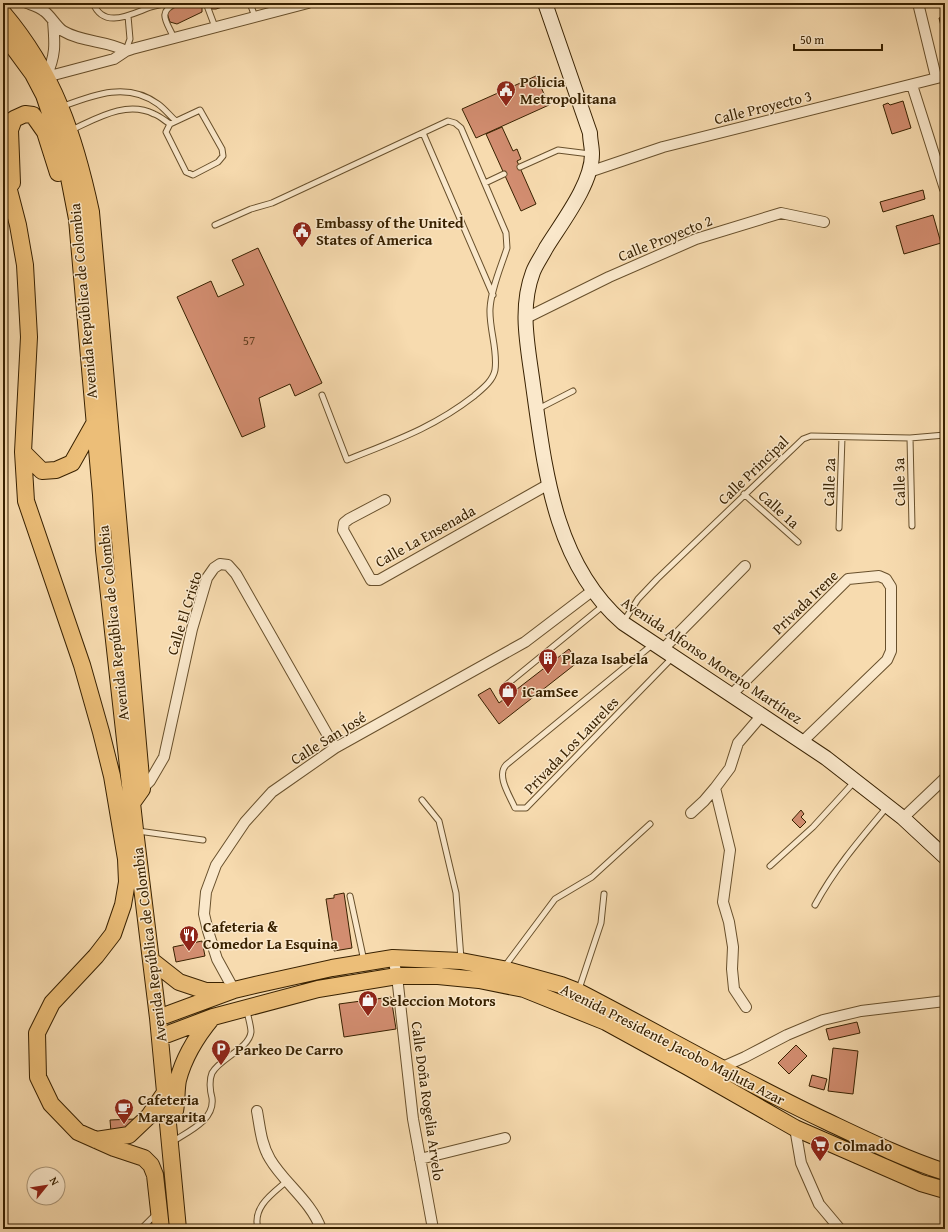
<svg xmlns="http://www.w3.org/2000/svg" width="948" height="1232" viewBox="0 0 948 1232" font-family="'Gentium Book Plus',serif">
  <rect width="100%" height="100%" fill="#f7dbaf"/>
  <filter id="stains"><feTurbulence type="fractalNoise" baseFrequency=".005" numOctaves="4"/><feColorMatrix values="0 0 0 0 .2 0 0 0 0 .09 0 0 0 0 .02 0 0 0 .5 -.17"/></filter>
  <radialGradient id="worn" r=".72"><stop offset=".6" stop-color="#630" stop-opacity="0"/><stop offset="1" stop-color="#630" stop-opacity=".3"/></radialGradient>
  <path fill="#d28d70" stroke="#382100" d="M184,3H202V12L177,24L170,22L167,13L170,9Z
    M208,3H235L216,9H212Z
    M945,16V42L939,18Z
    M536,76L549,105L476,138L462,109Z
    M903,101L911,128L892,134L883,105L888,103L890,105Z
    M502,127L513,151L517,149L521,159L517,161L536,204L521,211L486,134Z
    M923,190L925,199L883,212L880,202Z
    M933,215L941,243L904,254L896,226Z
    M258,248L322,383L295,396L290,384L259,398L265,427L242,437L177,297L211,281L218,297L244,285L232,260Z
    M569,649L578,662L499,724L478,695L490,688L499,703Z
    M801,810L804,814L801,817L806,822L800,828L792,820Z
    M344,893L352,948L334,951L326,899L334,898V895Z
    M202,941L205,956L176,962L173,947Z
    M391,997L396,1029L344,1037L339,1004Z
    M857,1022L860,1033L829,1040L826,1029Z
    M796,1045L807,1056L789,1074L778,1063Z
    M833,1048L858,1051L853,1094L828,1091Z
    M812,1075L827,1079L824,1090L809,1086Z
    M136,1119L137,1130L111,1132L110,1120Z"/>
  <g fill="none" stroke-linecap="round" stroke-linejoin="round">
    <g stroke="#68502c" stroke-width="7">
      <path id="service" d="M93,3C104,30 131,14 151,7C156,5 162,5 167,3
        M206,3L215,27
        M250,3L255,17
        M174,38C167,22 156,12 177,3
        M126,50L130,39L128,16
        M61,107C93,95 127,81 158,104C165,109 170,116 176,121
        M200,110L222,149L223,156L218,162L193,175L186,172L166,132L170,124Z
        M71,130C96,119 126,100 154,114C160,116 165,121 170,124
        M423,133L493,295
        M520,167L558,150L590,154
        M485,183L504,174
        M215,225L251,209L272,203L448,121L455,123L461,128L506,233L507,248C501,267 491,289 490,309C489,329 498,350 495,370C493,381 482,389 474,396C433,428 394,441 347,460L322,395
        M538,409L573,391
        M910,438L912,526
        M744,494L798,542
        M839,528L842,437
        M624,621L638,599L657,579L803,439L811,436L910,438L945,435
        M652,645L506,765C496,776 510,796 515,808H526L672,658
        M505,686L604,605
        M422,800L439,821L456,893L461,959
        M138,831L203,840
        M770,866L813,827L855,781
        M350,896L364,961
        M815,905C835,868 861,838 887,807
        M505,966L555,899L592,877L650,824
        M579,989L601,923L604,894
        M172,1142C189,1131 215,1120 212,1098C210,1091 209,1080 212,1073C220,1058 249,1049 251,1032C251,1026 248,1017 247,1011
        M141,1229L156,1214
        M258,1229C252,1207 272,1194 287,1181"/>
    </g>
    <g stroke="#68502c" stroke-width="12">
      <path id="minor" d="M27,3C32,5 39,7 44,11C51,16 56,26 63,31C83,43 107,40 126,51
        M918,3L936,77
        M46,77L114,59L126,51L132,49L308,3
        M46,77C56,55 55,44 53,21
        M912,85L945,189
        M589,172L663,147L945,76
        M524,319L609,277L696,239L781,213L824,222
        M385,500L349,519L344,523L343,530L371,580H379L549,484
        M662,650L745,566
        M731,695L848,579L879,576L886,579L891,587V651L887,660L802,742
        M142,789L150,781L164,757L192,629L207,578L214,568L220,564L228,565L236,574L335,748
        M691,813L704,801L715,788
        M903,818L945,778
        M393,958L397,976L413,1119L433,1229
        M234,990L217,959L208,931L204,914L206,892L216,865L245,822L272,792L335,748L525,642L592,591
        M746,1007L734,989L732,969L733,947L729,922L723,902L730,850L715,788L730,768L738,743L762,715
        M718,1069L745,1057L787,1035L823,1020L861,1011L945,1001
        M257,1111C260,1127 261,1144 270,1159C284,1183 311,1201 321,1229
        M795,1128L801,1163L819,1204L840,1229
        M420,1159L505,1138"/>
    </g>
    <g stroke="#382100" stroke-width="16">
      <path id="secondary" d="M545,3L590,133C590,140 592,147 592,154C592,184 562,222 546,248C542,256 536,264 533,272C519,309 528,347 533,385C545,470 554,563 623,623L826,758L903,818L945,857"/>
    </g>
    <g stroke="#382100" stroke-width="18">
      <path id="primary" d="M3,13C54,73 75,137 91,212L142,789L132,803
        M3,33L33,74L44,95L65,157L77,219L101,495L104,550L135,830L158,1018L178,1229
        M3,167L18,225L25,265L29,337L23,452L26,501L82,665L101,732L112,776L126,859L127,882L123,905L113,934L96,956L52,1003L37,1033L38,1077L51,1104L78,1132L114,1148L144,1158L151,1165L155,1175L161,1229
        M12,183L10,130L14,119L25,114L33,115L45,132L58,173
        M23,452L42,471L56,470L72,463L94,424
        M151,960L179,982L206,991H223
        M158,1018L234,990L255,985L332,968L393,958L461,961L503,969L561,985L579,992C662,1035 743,1082 828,1122C866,1140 905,1159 945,1172
        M160,1037L213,1017L318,989L397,976H438L479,980L524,989L606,1022L688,1067L795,1128L921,1183L945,1190
        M175,1111C177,1101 176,1090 178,1080C184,1057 197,1036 212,1018
        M96,1140L129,1135L149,1116L166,1091"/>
    </g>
    <use href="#service" stroke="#fae8cb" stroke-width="5"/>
    <use href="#minor" stroke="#fae8cb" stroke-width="10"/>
    <use href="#secondary" stroke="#fae8cb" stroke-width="14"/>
    <use href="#primary" stroke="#ecbe78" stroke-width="16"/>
  </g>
  <defs>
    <g id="civic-pin" transform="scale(1)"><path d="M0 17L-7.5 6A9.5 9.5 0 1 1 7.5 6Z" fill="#8f2418" stroke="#fae8cb"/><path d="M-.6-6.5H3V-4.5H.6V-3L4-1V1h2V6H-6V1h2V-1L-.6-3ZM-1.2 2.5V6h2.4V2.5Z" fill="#fff"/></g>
    <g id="building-pin" transform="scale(1)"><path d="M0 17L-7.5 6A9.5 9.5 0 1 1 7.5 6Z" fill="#8f2418" stroke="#fae8cb"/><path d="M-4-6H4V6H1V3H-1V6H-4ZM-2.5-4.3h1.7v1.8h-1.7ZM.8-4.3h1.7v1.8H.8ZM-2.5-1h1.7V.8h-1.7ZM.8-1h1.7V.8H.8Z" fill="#fff"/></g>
    <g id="shop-pin" transform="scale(1)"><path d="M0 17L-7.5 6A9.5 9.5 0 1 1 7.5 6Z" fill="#8f2418" stroke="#fae8cb"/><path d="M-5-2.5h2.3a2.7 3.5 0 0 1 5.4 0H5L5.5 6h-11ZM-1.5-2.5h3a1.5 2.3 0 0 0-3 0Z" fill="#fff"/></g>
    <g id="restaurant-pin" transform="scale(1)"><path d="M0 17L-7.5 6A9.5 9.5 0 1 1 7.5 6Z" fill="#8f2418" stroke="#fae8cb"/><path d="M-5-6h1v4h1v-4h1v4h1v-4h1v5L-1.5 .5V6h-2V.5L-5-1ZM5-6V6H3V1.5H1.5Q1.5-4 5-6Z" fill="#fff"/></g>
    <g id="parking-pin" transform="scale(1)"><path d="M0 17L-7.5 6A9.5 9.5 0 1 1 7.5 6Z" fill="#8f2418" stroke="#fae8cb"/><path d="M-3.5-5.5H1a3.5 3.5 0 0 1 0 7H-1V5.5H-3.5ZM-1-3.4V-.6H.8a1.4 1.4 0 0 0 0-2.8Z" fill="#fff"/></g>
    <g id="cafe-pin" transform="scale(1)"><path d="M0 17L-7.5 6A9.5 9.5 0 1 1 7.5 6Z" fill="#8f2418" stroke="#fae8cb"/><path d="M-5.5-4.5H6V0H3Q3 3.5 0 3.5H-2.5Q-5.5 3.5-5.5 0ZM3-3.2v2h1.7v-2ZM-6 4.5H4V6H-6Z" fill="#fff"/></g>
    <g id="supermarket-pin" transform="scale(1)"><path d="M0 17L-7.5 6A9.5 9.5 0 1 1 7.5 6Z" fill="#8f2418" stroke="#fae8cb"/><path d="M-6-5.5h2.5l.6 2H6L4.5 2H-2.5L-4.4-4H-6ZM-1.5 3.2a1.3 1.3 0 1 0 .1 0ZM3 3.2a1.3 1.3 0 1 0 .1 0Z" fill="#fff"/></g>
  </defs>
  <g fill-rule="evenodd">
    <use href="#civic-pin" x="506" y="90"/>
    <use href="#civic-pin" x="302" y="231"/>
    <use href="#building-pin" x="548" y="658"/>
    <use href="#shop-pin" x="508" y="691"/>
    <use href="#restaurant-pin" x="189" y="935"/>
    <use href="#shop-pin" x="368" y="1000"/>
    <use href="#parking-pin" x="221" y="1049"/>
    <use href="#cafe-pin" x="124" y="1108"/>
    <use href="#supermarket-pin" x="820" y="1145"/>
  </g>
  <g text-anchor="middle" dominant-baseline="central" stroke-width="3" stroke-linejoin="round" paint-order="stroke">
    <g font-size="13" fill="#5e3c1c">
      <text x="249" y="340">57</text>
    </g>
    <g font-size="15" font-weight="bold" fill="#382100" stroke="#fae8cb" text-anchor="start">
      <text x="520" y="81">Policia<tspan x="520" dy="17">Metropolitana</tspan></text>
      <text x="316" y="222">Embassy of the United<tspan x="316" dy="17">States of America</tspan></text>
      <text x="562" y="658">Plaza Isabela</text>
      <text x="522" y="691">iCamSee</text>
      <text x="203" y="926">Cafeteria &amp;<tspan x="203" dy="17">Comedor La Esquina</tspan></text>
      <text x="382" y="1000">Seleccion Motors</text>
      <text x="235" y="1049">Parkeo De Carro</text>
      <text x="138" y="1099">Cafeteria<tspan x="138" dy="17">Margarita</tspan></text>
      <text x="834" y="1145">Colmado</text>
    </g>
    <g font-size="15" fill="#382100" stroke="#fae8cb">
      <text transform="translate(763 107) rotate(-14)">Calle Proyecto 3</text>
      <text transform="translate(665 238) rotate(-22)">Calle Proyecto 2</text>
      <text transform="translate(83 301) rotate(-95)">Avenida República de Colombia</text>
      <text transform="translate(753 470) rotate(-44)">Calle Principal</text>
      <text transform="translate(829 482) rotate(-88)">Calle 2a</text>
      <text transform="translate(899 482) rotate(-91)">Calle 3a</text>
      <text transform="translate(779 509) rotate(42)">Calle 1a</text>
      <text transform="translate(425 536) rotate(-29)">Calle La Ensenada</text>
      <text transform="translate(805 602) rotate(-44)">Privada Irene</text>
      <text transform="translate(184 613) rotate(-73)">Calle El Cristo</text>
      <text transform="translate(113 623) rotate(-96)">Avenida República de Colombia</text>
      <text transform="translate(712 660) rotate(34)">Avenida Alfonso Moreno Martínez</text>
      <text transform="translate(328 738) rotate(-32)">Calle San José</text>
      <text transform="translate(571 745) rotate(-46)">Privada Los Laureles</text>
      <text transform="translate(149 945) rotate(-97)">Avenida República de Colombia</text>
      <text transform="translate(673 1044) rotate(27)">Avenida Presidente Jacobo Majluta Azar</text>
      <text transform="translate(428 1101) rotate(82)">Calle Doña Rogelia Arvelo</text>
    </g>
  </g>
  <rect width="948" height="1232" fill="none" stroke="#f7dbaf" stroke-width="16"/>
  <rect x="4" y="4" width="940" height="1224" fill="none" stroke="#382100" stroke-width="2"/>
  <rect x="8" y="8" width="932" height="1216" fill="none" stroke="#382100"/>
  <g transform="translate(46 1186) rotate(60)"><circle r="19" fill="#fae8cb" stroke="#ac987a"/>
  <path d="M0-3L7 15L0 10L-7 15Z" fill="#8f2418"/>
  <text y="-6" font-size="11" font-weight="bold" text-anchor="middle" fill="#382100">N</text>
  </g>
  <path d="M794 44v6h88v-6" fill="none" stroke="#382100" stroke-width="2"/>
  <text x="800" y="44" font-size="12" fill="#382100" stroke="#fae8cb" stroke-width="3" paint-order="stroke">50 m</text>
  <rect width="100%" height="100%" filter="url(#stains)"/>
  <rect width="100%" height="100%" fill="url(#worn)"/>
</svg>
